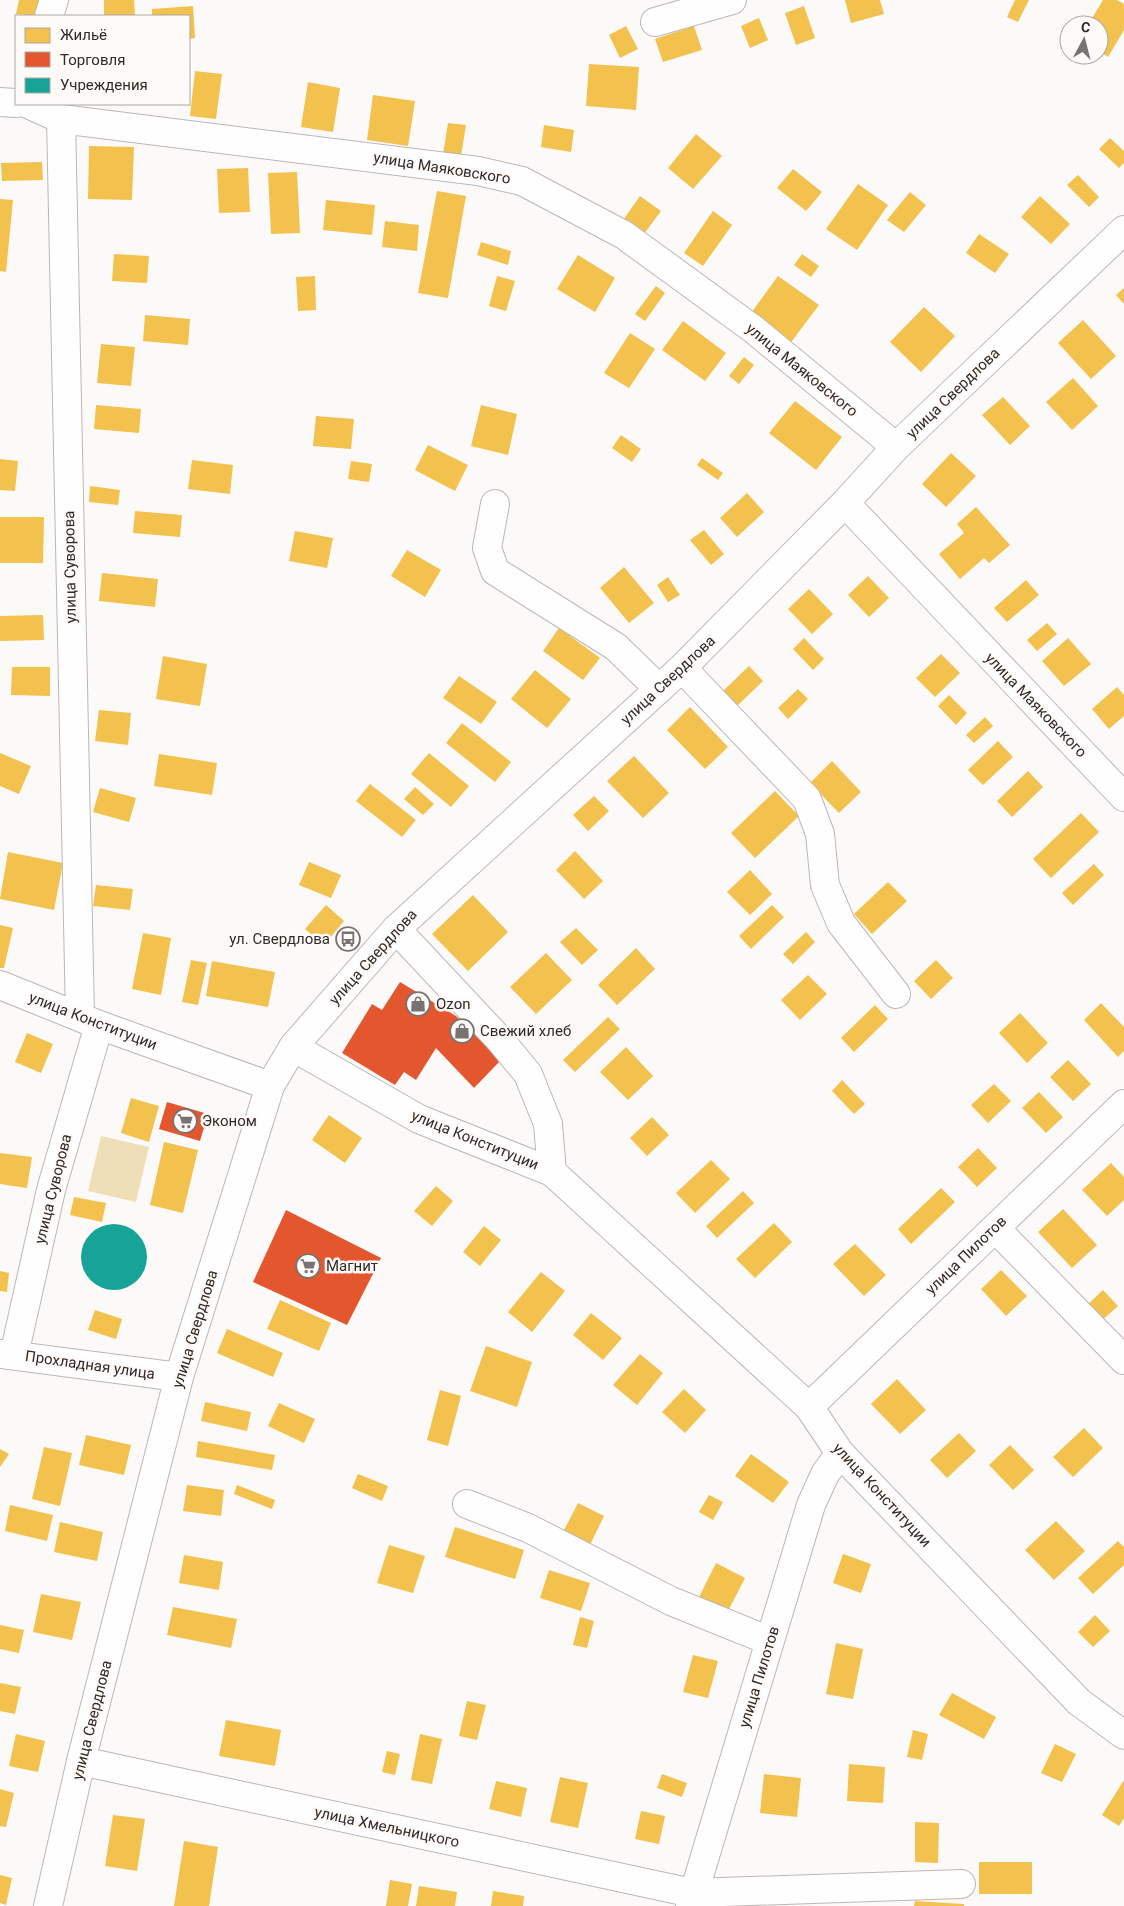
<svg xmlns="http://www.w3.org/2000/svg" width="1124" height="1906" viewBox="0 0 1124 1906" font-family="Roboto,sans-serif">
  <rect width="100%" height="100%" fill="#fcfaf9"/>
  <path fill="#efdfb9" d="M101,1136L149,1147L136,1202L88,1191Z"/>
  <path fill="#f2c14e" d="M19,0H44L40,16L16,14Z
    M104,0H134L135,16H104Z
    M845,0H880L884,14L851,23Z
    M1015,0H1029L1018,22L1007,17Z
    M1103,0H1117L1124,4V30L1108,57L1099,51V25H1088Z
    M193,6L195,38L189,39V16H152V9Z
    M804,6L815,38L796,45L785,13Z
    M759,18L768,40L750,48L741,26Z
    M626,26L638,49L620,58L609,35Z
    M694,26L702,50L663,62L655,39Z
    M589,64L639,67L636,110L586,106Z
    M195,71L222,74L216,119L190,116Z
    M308,82L340,88L333,132L301,127Z
    M373,95L415,101L408,146L367,140Z
    M448,123L466,125L461,156L443,154Z
    M544,125L574,130L571,152L541,147Z
    M696,134L722,156L693,189L668,168Z
    M1110,138L1124,151V163L1119,168L1099,149Z
    M89,146L134,147L132,200L88,199Z
    M42,162L43,180L2,181L1,163Z
    M248,168L250,212L219,213L217,169Z
    M793,169L822,192L806,211L777,188Z
    M297,172L300,233L271,234L268,173Z
    M1078,175L1099,197L1089,207L1067,185Z
    M858,184L888,205L857,250L826,229Z
    M437,191L466,196L448,298L418,293Z
    M910,192L926,205L904,232L887,220Z
    M640,196L661,211L641,238L621,223Z
    M1040,196L1070,224L1051,244L1021,217Z
    M0,199L13,200L6,272L0,271Z
    M326,200L375,205L372,235L323,230Z
    M713,211L732,225L703,266L684,253Z
    M385,221L419,225L417,251L382,247Z
    M979,234L1009,254L995,273L966,253Z
    M481,242L511,251L508,265L477,255Z
    M114,254L149,256L147,283L112,281Z
    M802,254L819,266L811,277L794,265Z
    M578,255L615,278L595,312L557,289Z
    M315,276L316,310L298,311L296,277Z
    M497,276L515,281L506,311L489,306Z
    M778,276L819,305L789,345L749,316Z
    M656,286L665,293L645,321L635,314Z
    M1124,288V304L1116,295Z
    M924,307L955,336L921,372L890,342Z
    M145,315L190,319L188,345L143,341Z
    M1083,320L1116,356L1091,379L1058,343Z
    M683,321L726,353L705,381L662,350Z
    M630,333L655,349L629,388L604,373Z
    M101,344L135,347L131,386L97,383Z
    M744,357L754,365L739,384L729,376Z
    M1073,378L1098,406L1072,430L1046,402Z
    M1003,397L1030,426L1010,445L982,415Z
    M795,401L842,437L816,470L769,433Z
    M96,405L141,409L139,433L94,429Z
    M481,405L517,414L508,455L471,446Z
    M316,416L354,419L351,449L313,446Z
    M621,435L641,449L632,462L612,448Z
    M428,445L468,465L455,491L415,470Z
    M951,453L976,476L946,507L922,484Z
    M702,458L723,473L718,480L697,465Z
    M0,459L18,461L15,491L0,490Z
    M192,460L233,465L230,494L188,489Z
    M351,461L372,464L369,482L348,479Z
    M90,486L120,490L118,505L89,502Z
    M747,493L764,512L737,537L720,518Z
    M976,507L1010,545L989,563L984,558L960,579L939,554L964,533L957,524Z
    M135,511L182,515L180,537L133,533Z
    M0,517H44L43,563H0Z
    M704,530L724,554L711,565L690,540Z
    M295,531L333,538L327,568L289,561Z
    M407,550L441,570L425,597L391,576Z
    M624,567L654,603L629,623L600,588Z
    M102,573L158,579L155,607L99,601Z
    M868,576L889,598L869,617L848,595Z
    M668,577L680,595L668,602L657,585Z
    M1026,580L1039,595L1007,622L994,608Z
    M809,589L833,614L812,634L788,609Z
    M43,615L44,640L0,641V616Z
    M1047,623L1057,634L1037,651L1027,640Z
    M559,628L600,658L583,680L543,651Z
    M804,638L824,659L813,670L793,649Z
    M1068,638L1091,664L1064,686L1042,661Z
    M941,654L960,673L935,697L916,678Z
    M163,656L207,664L200,706L156,699Z
    M749,666L763,681L737,706L723,691Z
    M12,667H50V696L11,695Z
    M535,670L571,699L547,728L511,699Z
    M459,676L497,702L481,724L443,698Z
    M1117,687L1124,695V716L1109,729L1092,709Z
    M798,689L808,699L788,719L778,708Z
    M949,695L967,713L956,725L938,706Z
    M690,707L728,747L705,769L667,730Z
    M99,710L131,713L128,745L95,741Z
    M985,717L993,726L974,743L966,735Z
    M462,723L511,762L495,782L446,743Z
    M998,741L1013,757L983,785L968,770Z
    M0,753L31,766L19,794L0,786Z
    M429,753L469,786L451,807L411,774Z
    M159,754L217,763L212,795L154,786Z
    M634,756L669,793L643,818L607,781Z
    M832,761L861,792L839,813L810,783Z
    M1028,771L1043,787L1012,817L997,801Z
    M370,784L416,820L402,837L356,801Z
    M415,787L434,804L423,815L404,799Z
    M100,788L136,798L129,822L93,812Z
    M775,791L799,816L755,858L731,833Z
    M594,796L609,811L588,831L573,815Z
    M1081,813L1099,832L1051,878L1033,859Z
    M575,851L603,881L584,899L556,870Z
    M8,852L63,863L54,910L0,899Z
    M309,862L341,875L331,898L299,885Z
    M1094,864L1104,875L1073,905L1062,893Z
    M750,870L772,894L750,915L727,892Z
    M888,882L907,901L872,934L854,914Z
    M96,885L133,889L130,910L93,906Z
    M473,895L508,932L468,971L432,934Z
    M326,905L344,921L324,945L305,929Z
    M772,905L784,917L751,949L739,936Z
    M0,925L13,928L4,968H0Z
    M576,928L598,950L582,965L560,942Z
    M806,932L815,942L793,964L783,954Z
    M143,933L171,938L161,995L132,989Z
    M636,948L655,969L617,1005L598,985Z
    M546,953L572,980L536,1014L510,987Z
    M191,960L207,963L198,1005L182,1002Z
    M936,960L953,978L931,999L914,981Z
    M212,961L275,972L268,1007L206,996Z
    M808,975L827,994L800,1020L781,1000Z
    M1101,1003L1124,1027V1051L1118,1057L1084,1020Z
    M875,1005L888,1019L854,1052L841,1038Z
    M1020,1013L1048,1043L1027,1063L999,1033Z
    M608,1017L620,1029L575,1072L563,1060Z
    M27,1033L53,1044L41,1073L15,1062Z
    M626,1047L653,1076L628,1100L600,1072Z
    M1068,1060L1091,1084L1073,1101L1050,1077Z
    M842,1080L865,1104L854,1114L832,1091Z
    M994,1084L1011,1101L988,1123L971,1105Z
    M1039,1092L1063,1117L1046,1133L1022,1108Z
    M131,1098L159,1106L149,1142L121,1133Z
    M329,1115L362,1138L345,1163L312,1140Z
    M652,1117L669,1135L647,1156L630,1138Z
    M164,1142L198,1150L183,1213L150,1205Z
    M978,1148L997,1168L977,1187L958,1167Z
    M0,1153L32,1157L27,1188L0,1184Z
    M711,1160L730,1179L695,1213L676,1193Z
    M1111,1163L1124,1177V1200L1107,1216L1082,1190Z
    M436,1186L453,1201L432,1226L414,1211Z
    M941,1188L955,1202L911,1244L898,1229Z
    M743,1191L754,1203L717,1238L706,1226Z
    M74,1197L106,1203L102,1222L70,1215Z
    M1063,1209L1097,1245L1072,1268L1038,1232Z
    M774,1223L792,1242L755,1278L736,1259Z
    M484,1226L501,1240L480,1266L463,1252Z
    M855,1244L886,1275L864,1296L833,1264Z
    M1001,1270L1027,1296L1006,1316L981,1289Z
    M0,1271L9,1273L7,1292L0,1291Z
    M541,1272L565,1291L532,1332L508,1312Z
    M1103,1290L1118,1306L1099,1323L1084,1308Z
    M280,1300L331,1323L319,1351L267,1329Z
    M95,1310L122,1319L116,1339L88,1330Z
    M591,1313L622,1338L603,1360L573,1335Z
    M227,1329L283,1353L273,1377L217,1353Z
    M486,1346L532,1362L517,1407L470,1391Z
    M640,1354L663,1373L637,1405L613,1385Z
    M897,1379L926,1410L900,1434L871,1404Z
    M684,1389L706,1410L685,1433L662,1412Z
    M440,1390L461,1396L448,1446L427,1440Z
    M205,1402L251,1412L247,1431L201,1421Z
    M279,1403L315,1419L304,1443L268,1426Z
    M1084,1428L1103,1448L1073,1477L1053,1457Z
    M959,1433L976,1451L947,1478L930,1460Z
    M86,1435L131,1445L124,1475L79,1465Z
    M198,1441L275,1455L272,1470L196,1457Z
    M1010,1445L1034,1470L1013,1490L989,1465Z
    M44,1447L72,1453L60,1506L32,1499Z
    M0,1449L9,1454L0,1467Z
    M751,1454L789,1482L773,1503L735,1476Z
    M358,1474L388,1486L382,1501L352,1488Z
    M187,1485L224,1490L221,1516L183,1511Z
    M237,1485L275,1500L272,1509L234,1494Z
    M709,1495L723,1502L713,1520L699,1512Z
    M578,1503L604,1516L589,1547L562,1534Z
    M10,1505L53,1515L47,1541L5,1531Z
    M1056,1521L1085,1551L1054,1580L1025,1550Z
    M60,1522L103,1532L97,1561L54,1552Z
    M455,1527L524,1550L515,1579L445,1557Z
    M1118,1541L1124,1547V1565L1093,1594L1078,1578Z
    M389,1545L425,1556L413,1593L377,1583Z
    M843,1554L871,1564L861,1593L833,1583Z
    M184,1555L223,1562L219,1590L179,1583Z
    M716,1563L745,1578L727,1613L698,1599Z
    M549,1570L590,1583L581,1611L540,1598Z
    M41,1594L81,1602L72,1640L33,1632Z
    M173,1607L237,1619L231,1648L167,1635Z
    M1095,1615L1110,1631L1093,1647L1078,1632Z
    M580,1617L594,1621L587,1648L573,1645Z
    M0,1625L24,1630L19,1653L0,1649Z
    M836,1643L863,1649L853,1699L826,1694Z
    M693,1655L718,1661L708,1698L683,1692Z
    M0,1683L21,1687L15,1714L0,1711Z
    M952,1693L996,1717L984,1739L939,1715Z
    M467,1701L486,1705L477,1740L459,1736Z
    M226,1720L281,1730L275,1766L219,1756Z
    M913,1730L928,1734L922,1760L907,1757Z
    M16,1734L45,1741L38,1772L9,1766Z
    M420,1734L442,1739L432,1784L411,1780Z
    M1055,1744L1076,1754L1062,1782L1041,1773Z
    M387,1751L400,1754L395,1775L382,1772Z
    M849,1764L885,1767L883,1803L847,1801Z
    M662,1774L687,1783L682,1797L657,1788Z
    M764,1774L801,1778L797,1817L760,1813Z
    M560,1777L588,1783L578,1828L550,1822Z
    M1124,1780V1818L1119,1826L1102,1815Z
    M496,1781L527,1788L521,1817L489,1809Z
    M0,1789L14,1793L6,1827L0,1826Z
    M641,1811L665,1816L659,1844L635,1839Z
    M113,1815L145,1819L137,1871L105,1866Z
    M915,1822L939,1823L938,1863L915,1862Z
    M184,1841L218,1847L209,1906H174Z
    M979,1862H1032V1894H979Z
    M0,1875L12,1878L6,1905L0,1903Z
    M390,1880L412,1884L408,1906H386Z
    M419,1886L457,1892L455,1906H416Z
    M493,1891L524,1896L523,1906H491Z
    M915,1901L964,1904V1906H914Z"/>
  <path fill="#e4572e" d="M400,982L456,1016L501,1060L474,1088L436,1048L416,1080L404,1072L395,1085L342,1053L372,1004L382,1010Z
    M167,1102L208,1114L200,1141L159,1129Z
    M286,1210L381,1258L347,1325L253,1282Z"/>
  <path fill="#17a398" d="M81 1257a33 33 0 1 1 66 0a33 33 0 1 1-66 0Z"/>
  <g fill="none" stroke-linecap="round" stroke-linejoin="round">
    <g stroke="#bbb7b5" stroke-width="30">
      <path id="minor" d="M49,16L54,0
        M655,22L732,0
        M0,102L16,103
        M28,104L61,119L478,171L522,181L624,235L753,329L896,447
        M61,119L80,1016
        M845,503L1124,797
        M495,504L487,548L495,571L616,647L659,689
        M682,668L807,799L820,834L825,885L841,923L896,994
        M396,929L500,1040L528,1074L548,1124L552,1172
        M0,985L99,1025L270,1086
        M293,1047L419,1119L552,1172L809,1407L840,1453L1079,1702L1124,1735
        M995,1228L1124,1360
        M0,1354L179,1377
        M14,1355L51,1190L99,1025
        M809,1407L1124,1104
        M467,1504L528,1528L671,1601L770,1641
        M81,1761L692,1893L961,1884
        M48,1906L81,1761L179,1377L270,1086L293,1047L396,929L682,668L845,503L896,447L1124,230
        M690,1906L811,1505L825,1474L840,1453"/>
    </g>
    <use href="#minor" stroke="#fffefe" stroke-width="28"/>
  </g>
  <defs>
    <g id="bus-ring" transform="scale(1.25)"><circle r="9.5" fill="#fdfaf8" stroke="#787370" stroke-width="1.5"/><path d="M-5-6H5V4H4V6H2V4H-2V6H-4V4H-5ZM-3.5-4V0h7V-4ZM-3.5 1.2v1.5H-2V1.2ZM2 1.2v1.5H3.5V1.2Z" fill="#787370"/></g>
    <g id="shop-ring" transform="scale(1.25)"><circle r="9.5" fill="#fdfaf8" stroke="#787370" stroke-width="1.5"/><path d="M-5-2.5h2.3a2.7 3.5 0 0 1 5.4 0H5L5.5 6h-11ZM-1.5-2.5h3a1.5 2.3 0 0 0-3 0Z" fill="#787370"/></g>
    <g id="supermarket-ring" transform="scale(1.25)"><circle r="9.5" fill="#fdfaf8" stroke="#787370" stroke-width="1.5"/><path d="M-6-5.5h2.5l.6 2H6L4.5 2H-2.5L-4.4-4H-6ZM-1.5 3.2a1.3 1.3 0 1 0 .1 0ZM3 3.2a1.3 1.3 0 1 0 .1 0Z" fill="#787370"/></g>
  </defs>
  <g fill-rule="evenodd">
    <use href="#bus-ring" x="348" y="939"/>
    <use href="#shop-ring" x="418" y="1004"/>
    <use href="#shop-ring" x="462" y="1031"/>
    <use href="#supermarket-ring" x="185" y="1121"/>
    <use href="#supermarket-ring" x="308" y="1266"/>
  </g>
  <g text-anchor="middle" dominant-baseline="central" stroke-width="5" stroke-linejoin="round" paint-order="stroke">
    <g font-size="15" fill="#312a27" stroke="#fdfaf8">
      <text transform="translate(442 168) rotate(9)">улица Маяковского</text>
      <text transform="translate(802 370) rotate(39)">улица Маяковского</text>
      <text transform="translate(953 393) rotate(-44)">улица Свердлова</text>
      <text transform="translate(70 567) rotate(-91)">улица Суворова</text>
      <text transform="translate(668 680) rotate(-43)">улица Свердлова</text>
      <text transform="translate(1036 705) rotate(46)">улица Маяковского</text>
      <text transform="translate(373 957) rotate(-48)">улица Свердлова</text>
      <text transform="translate(93 1021) rotate(21)">улица Конституции</text>
      <text transform="translate(475 1140) rotate(22)">улица Конституции</text>
      <text transform="translate(53 1189) rotate(-76)">улица Суворова</text>
      <text transform="translate(966 1255) rotate(-44)">улица Пилотов</text>
      <text transform="translate(195 1329) rotate(-73)">улица Свердлова</text>
      <text transform="translate(90 1365) rotate(8)">Прохладная улица</text>
      <text transform="translate(882 1495) rotate(47)">улица Конституции</text>
      <text transform="translate(759 1677) rotate(-73)">улица Пилотов</text>
      <text transform="translate(92 1720) rotate(-76)">улица Свердлова</text>
      <text transform="translate(387 1827) rotate(12)">улица Хмельницкого</text>
    </g>
    <g font-size="15" fill="#312a27" stroke="#fdfaf8" text-anchor="start">
      <text x="330" y="939" text-anchor="end">ул. Свердлова</text>
      <text x="436" y="1004">Ozon</text>
      <text x="480" y="1031">Свежий хлеб</text>
      <text x="202" y="1121">Эконом</text>
      <text x="326" y="1266">Магнит</text>
    </g>
  </g>
  <rect x="15" y="15" width="175" height="90" fill="#fdfaf8" stroke="#aba7a4"/>
  <rect x="25" y="28" width="25" height="15" fill="#f2c14e" stroke="#aba7a4"/>
  <text x="60" y="40" font-size="15" fill="#312a27">Жильё</text>
  <rect x="25" y="52" width="25" height="15" fill="#e4572e" stroke="#aba7a4"/>
  <text x="60" y="65" font-size="15" fill="#312a27">Торговля</text>
  <rect x="25" y="78" width="25" height="15" fill="#17a398" stroke="#aba7a4"/>
  <text x="60" y="90" font-size="15" fill="#312a27">Учреждения</text>
  <g transform="translate(1084 40) rotate(7)"><circle r="24" fill="#fdfaf8" stroke="#aba7a4"/>
  <path d="M0-4L9 19L0 12L-9 19Z" fill="#787370"/>
  <text y="-8" font-size="14" font-weight="bold" text-anchor="middle" fill="#312a27">С</text>
  </g>
</svg>
